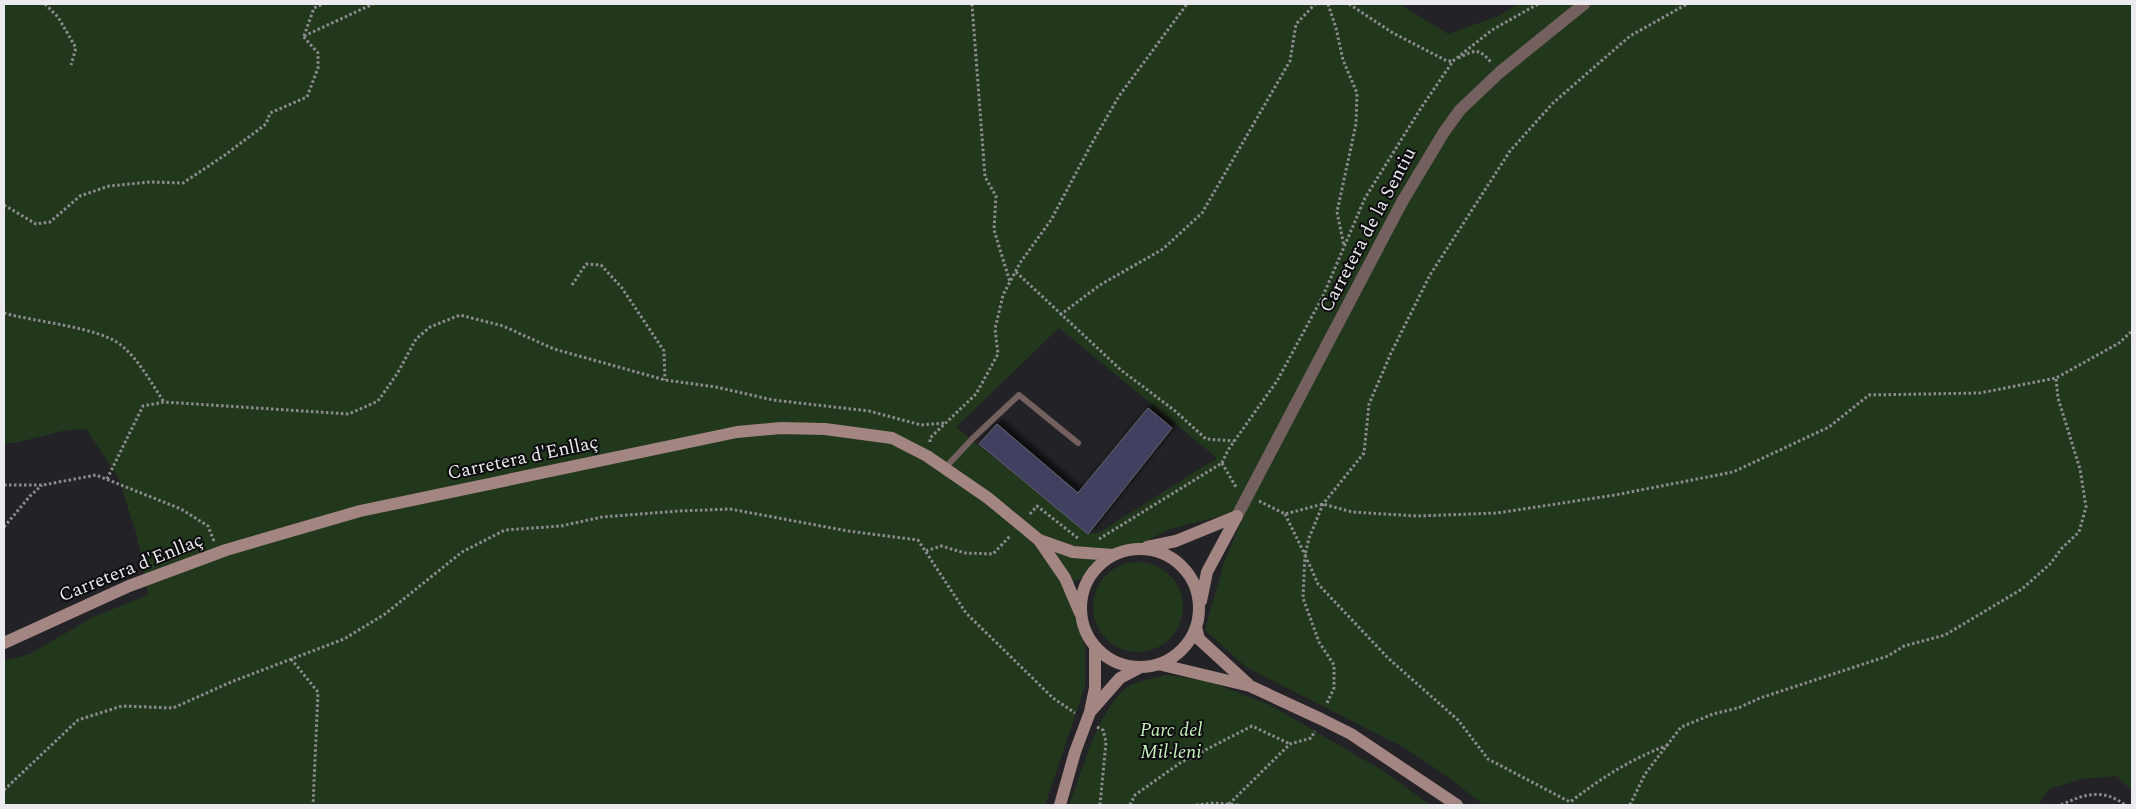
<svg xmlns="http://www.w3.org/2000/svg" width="2136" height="809" viewBox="0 0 2136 809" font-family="Spectral,serif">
  <defs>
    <filter id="shadow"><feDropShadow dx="4.5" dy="-4.5" stdDeviation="2.5" flood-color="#0009"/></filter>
  </defs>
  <rect width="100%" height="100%" fill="#222227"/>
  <path fill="#22381d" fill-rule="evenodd" d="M4,4H1400L1448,34L1501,15L1518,4H2132V791L2117,776L2082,779L2050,789L2038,805H1484L1448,777L1405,748L1246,667L1205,630L1224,562L1247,509L1167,530L1065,587L1085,647V686L1045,805H4V661L30,654L93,617L148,595L137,536L118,477L86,429L62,431L15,443H4ZM1059,328L1217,458L1100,532L1088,534L956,427Z
    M1093 607a45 45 0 1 1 90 0a45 45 0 1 1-90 0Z
    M1166,675L1206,680L1270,705L1385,772L1430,805H1069C1081,773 1099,709 1126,688C1133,682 1156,678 1166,675Z"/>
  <path fill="#414061" stroke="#64656a" filter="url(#shadow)" d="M1148,408L1172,428L1088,534L979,444L997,424L1078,493Z"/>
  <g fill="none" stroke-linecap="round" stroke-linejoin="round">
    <path stroke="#8c8c90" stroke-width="3" stroke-dasharray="2.5 2.5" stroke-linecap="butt" d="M45,4L58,17L76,48L71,65
      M972,4L985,177L996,196L994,230L1010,282
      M1328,4L1336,28L1343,60L1357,93L1356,124L1337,212L1344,246
      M1349,4L1393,33L1447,61H1453
      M304,36L373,4
      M304,36L314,8L323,4
      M1458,58C1476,50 1477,47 1491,62
      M4,205L36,224L50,222L80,196L109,186L150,182L183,183L225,155L266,124L270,113L307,97L318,68V53L303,36
      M1016,272L1121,370L1174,410L1206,439L1234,441
      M572,285L586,264L601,265L622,288L664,351L665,380
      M4,313C34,322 101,327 122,346C140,361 151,383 164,402
      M1060,315L1100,285L1163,249L1202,213L1290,61L1296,24L1315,4
      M930,442V438L976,394L998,354L995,329L1003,295L1020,263L1051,220L1092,143L1119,96L1187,4
      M1222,463L1236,487
      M1222,463L1228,450L1277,381L1323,296L1365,198L1421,108L1453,61L1492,30L1538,4
      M107,479L143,406L164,402L349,414L378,401L397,374L416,339L430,327L460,315L503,326L554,349L665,380L716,387L773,400L869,411L921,425L944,423
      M4,485H43L96,475L181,509L208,526L214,541
      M1259,501L1285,514L1323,504L1352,512L1417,516L1497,513L1615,495L1733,472L1829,427L1869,395L1980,393L2056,378L2119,343L2132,331
      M1030,514L1037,506L1079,539
      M1285,514L1305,555L1303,598L1319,642L1334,665V688L1327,703
      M4,527L30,496L42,485
      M1099,539L1222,463
      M926,551L941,546L965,553L993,554L1011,535
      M291,659L318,692L313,805
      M1097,727L1103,730L1106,742L1100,805
      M1668,745C1629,760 1603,777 1570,802L1488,759L1458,720L1388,658L1318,584L1305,555L1309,538L1323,504L1364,453L1369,404L1391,353L1430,275L1510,151L1553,103L1630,36L1687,4
      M4,790L78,720L122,706L173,708L231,682L344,639L385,614L462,552L505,530L561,526L602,517L679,511L730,509L848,531L918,540L966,613L1053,698L1075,713
      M1229,804L1290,744L1311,738L1315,731
      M1130,805L1135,795L1180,763L1252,726L1290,744
      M1196,805L1214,803L1239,805
      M1630,805L1645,774L1681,727L1713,714L1738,708L1760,698L1888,656L1904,646L1945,635L2022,589L2050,564L2062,548L2079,532L2086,507L2080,469L2058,398L2056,378
      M2061,805C2084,794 2103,788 2125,805"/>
    <path stroke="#74615f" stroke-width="6" d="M945,468L972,439L1019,395L1078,443"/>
    <path stroke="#74615f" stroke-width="12" d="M1237,516L1402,202L1444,132L1460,110L1500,72L1584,4"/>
    <path stroke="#a38581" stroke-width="12" d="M1039,540L1073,552L1113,555
      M1147,547L1176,541L1237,516
      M1081 608a59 59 0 1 1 118 0a59 59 0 1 1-118 0Z
      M1201,601L1207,572L1237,516
      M1196,627L1199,639L1248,684
      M4,643L129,586L226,550L360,511L737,432L781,428L825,429L892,438L927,456L988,498L1039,540L1065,578L1080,613
      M1158,664L1250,686L1321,719L1351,734L1457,805
      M1090,712L1120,678L1141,667
      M1060,805L1075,752L1090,712L1095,688V647"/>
  </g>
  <g text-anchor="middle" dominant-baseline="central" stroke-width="4" stroke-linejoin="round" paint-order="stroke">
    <g font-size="19" fill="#ebebef" stroke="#0c0c0e">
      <text transform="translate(1368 230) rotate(-62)">Carretera de la Sentiu</text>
      <text transform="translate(523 458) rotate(-12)">Carretera d'Enllaç</text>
      <text transform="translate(131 568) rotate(-22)">Carretera d'Enllaç</text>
    </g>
    <g font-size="19" font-style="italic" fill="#c6f2bd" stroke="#0c0c0e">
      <text x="1171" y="730">Parc del<tspan x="1171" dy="22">Mil·leni</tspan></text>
    </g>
  </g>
  <rect width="2136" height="809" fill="none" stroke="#ebebef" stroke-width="10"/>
</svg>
